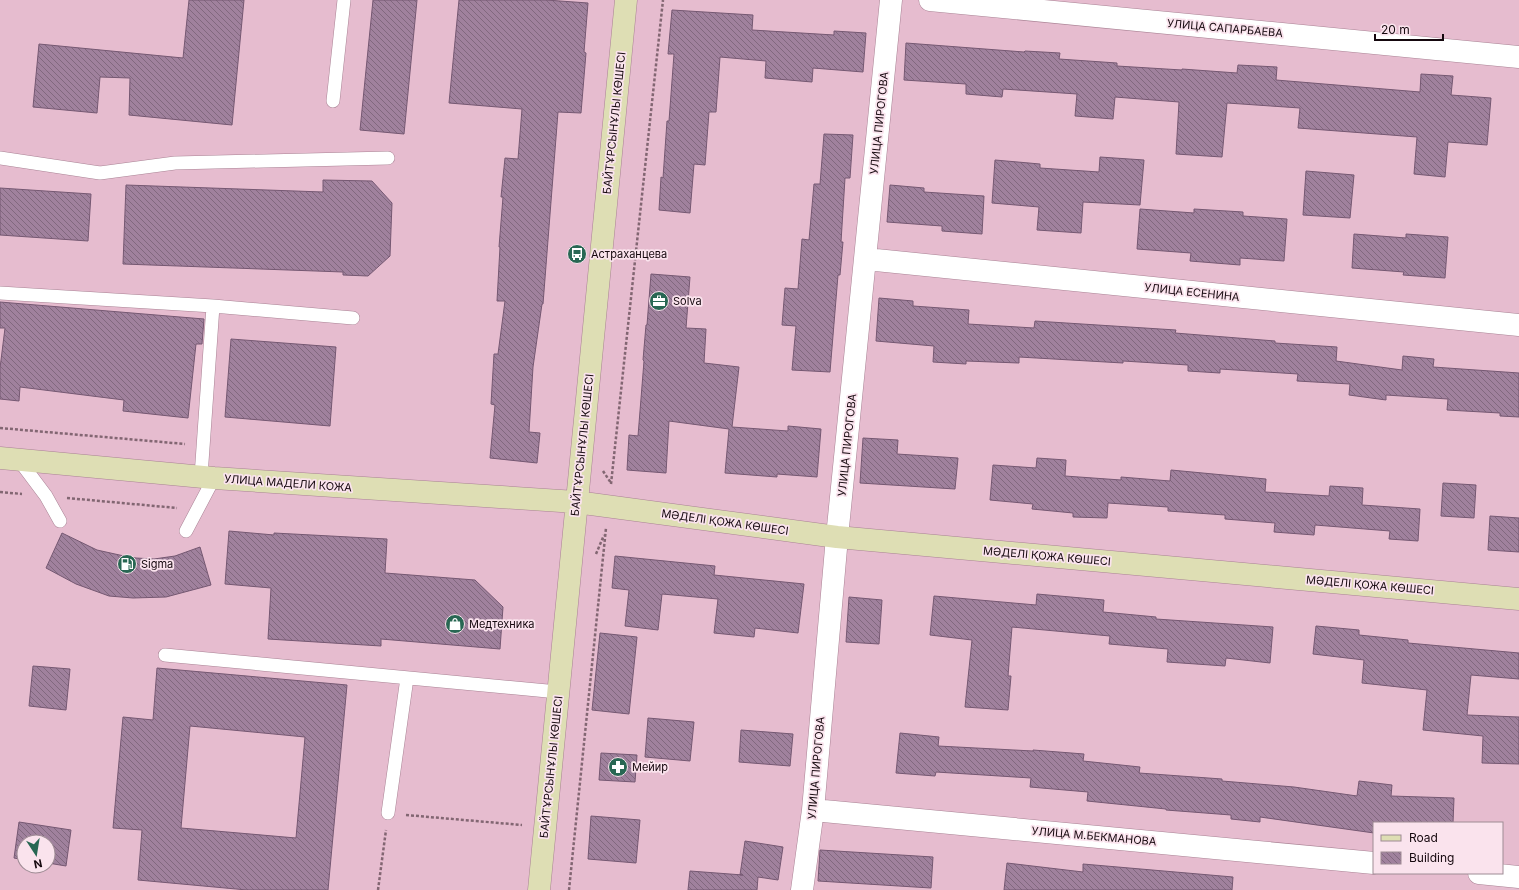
<svg xmlns="http://www.w3.org/2000/svg" width="1519" height="890" viewBox="0 0 1519 890" font-family="Inter,sans-serif">
  <defs>
    <pattern id="building-back-hatch" width="6" height="6" patternUnits="userSpaceOnUse"><rect width="6" height="6" fill="#a0819d"/><path d="M-1 5l2 2M0 0l6 6M5-1l2 2" fill="none" stroke="#81687e"/></pattern>
  </defs>
  <rect width="100%" height="100%" fill="#e6bccf"/>
  <path fill="url(#building-back-hatch)" stroke="#755872" fill-rule="evenodd" d="M189,0H244L232,125L129,115L130,78L100,77L97,113L33,107L39,44L183,58Z
    M373,0H417L404,134L360,130Z
    M459,0H546L588,3L584,52L586,53L581,113L558,112L543,304H542L533,367L529,432L540,433L537,463L490,458L495,405L491,404L494,354H498L505,301H497L500,247H499L503,197H501L505,158L518,159L522,109L449,103Z
    M672,10L753,15L752,30L834,35V31L866,33L863,72L813,68L812,82L765,78L766,61L720,57L716,112H709L705,165L694,164L690,213L659,210L661,177L663,178L667,121H669L674,54H668Z
    M906,43L1024,52L1025,51L1060,53L1059,59L1117,63V66L1182,70V69L1237,73L1238,65L1277,67L1276,80L1420,92L1421,74L1453,76L1451,95L1491,98L1487,145L1448,142L1445,177L1414,174L1417,137L1298,128L1300,108L1227,103L1222,157L1176,154L1179,102L1115,97L1113,119L1075,116L1077,94L1003,89L1002,97L966,94V84L904,80Z
    M824,134L853,135L850,178H845L841,242H843L840,275H838L830,372L792,370L796,326L782,325L785,288L798,289L802,239L809,240L814,184H820Z
    M1100,157L1144,160L1140,205L1083,202L1081,233L1037,230L1039,207L992,203L995,160L1040,164V168L1099,172Z
    M1306,171L1354,175L1350,218L1303,215Z
    M323,180L372,181L392,203L390,256L368,276L343,275V272L123,264L126,185L323,192Z
    M890,185L924,188V192L984,196L982,234L942,231V226L887,222Z
    M0,188L91,194L88,241L0,235Z
    M1140,209L1194,213V209L1243,212V216L1287,219L1284,261L1240,258V265L1190,261L1191,253L1137,249Z
    M1354,234L1406,238V234L1448,237L1445,278L1403,275L1404,272L1352,268Z
    M651,274L690,277L686,328L706,329L704,363L739,367L732,427L788,431V426L821,429L817,477L777,474V477L725,473L729,429L669,421L666,473L627,470L629,435L638,436L644,361L643,360L646,325H647Z
    M879,298L913,301V306L969,310L968,324L1034,328L1035,321L1176,330L1175,333L1275,341V343L1337,347L1336,361L1402,370L1403,356L1434,359L1433,367L1519,373V417L1500,416V413L1447,410L1448,399L1386,395V400L1349,395L1350,384L1297,381L1298,374L1220,369V373L1188,371V365L1123,361V363L1019,357V363L966,361V364L933,362L934,346L876,341Z
    M0,302L204,319L202,344H196L188,418L123,411L124,400L20,387L19,401L0,399V368L5,328H0Z
    M231,339L336,347L330,426L225,417Z
    M863,438L898,440L897,454L958,458L955,489L860,483Z
    M1037,458L1066,460L1065,476L1121,480V477L1170,481L1171,470L1266,479L1265,492L1329,496L1330,486L1363,488L1362,505L1420,509L1418,541L1389,539L1390,531L1315,525L1314,535L1274,532L1275,523L1225,519V515L1168,511V507L1108,503L1107,518L1073,517V513L1032,509L1033,504L990,500L993,465L1036,468Z
    M1443,483L1476,485L1474,518L1441,516Z
    M1490,516L1519,518V552L1488,550Z
    M229,531L274,535V533L387,539L385,573L475,580L503,607L500,649L381,639V646L268,639L271,588L225,584Z
    M62,533L97,550L124,556L136,558L154,559L175,556L200,547L211,585L166,597L133,598L109,596L76,584L46,568Z
    M615,556L715,566L714,575L804,584L798,633L755,628L754,637L714,633L718,599L662,594L658,630L625,626L629,590L612,588Z
    M1037,594L1104,600L1103,612L1156,617V619L1273,627L1270,663L1226,658L1225,666L1167,662L1168,649L1109,644L1110,636L1012,627L1008,676H1011L1008,710L965,707L972,640L930,635L934,596L1036,605Z
    M849,597L882,600L879,644L846,642Z
    M1316,626L1359,630V635L1408,640V643L1519,653V679L1471,675L1467,715L1519,717V764L1482,763L1483,736L1423,730L1427,690L1362,683L1364,660L1313,654Z
    M600,633L637,637L629,714L592,710Z
    M33,666L70,669L66,710L29,706Z
    M157,668L347,685L328,890H247L138,880L142,830L113,828L123,717L153,720ZM190,726L305,737L296,838L181,828Z
    M648,718L694,722L690,761L645,757Z
    M741,730L793,734L790,766L739,762Z
    M900,733L939,737L938,746L1033,751V750L1084,754L1083,761L1140,767L1139,773L1222,779V781L1294,787L1357,796L1359,781L1392,785L1391,796L1454,798L1453,823H1374V833L1260,817V822L1231,819V815L1166,810V809L1087,801L1088,792L1030,787L1031,778L936,772L935,776L896,773Z
    M601,753L637,755L635,782L599,780Z
    M591,816L640,820L636,863L588,859Z
    M19,822L71,830L66,866L48,863V842H24V860L14,858Z
    M745,841L783,847L778,880L758,877L757,890H688L690,871L743,875H740Z
    M820,850L933,857L931,888L818,881Z
    M1007,863L1083,872V864L1233,877L1232,890H1004Z"/>
  <g fill="none" stroke-linecap="round" stroke-linejoin="round">
    <g stroke="#a98294" stroke-width="14">
      <path id="service" d="M333,101L344,0
        M0,158L100,173L175,163L388,158
        M0,293L213,306L353,318
        M19,460L46,496L60,521
        M201,476L213,306
        M186,531L214,478
        M165,655L558,692
        M388,813L407,678"/>
    </g>
    <g stroke="#a98294" stroke-width="23">
      <path id="minor" d="M930,0L1519,57
        M866,259L1519,325
        M813,810L1374,863
        M1479,873L1519,877
        M802,890L813,810L837,537L891,0"/>
    </g>
    <g stroke="#a98294" stroke-width="23">
      <path id="secondary" d="M0,458L214,478L576,502L837,537L1519,599
        M539,890L626,0"/>
    </g>
    <path stroke="#826672" stroke-width="2.5" stroke-dasharray="3 2" stroke-linecap="butt" d="M0,428L185,444
      M603,471L611,483
      M611,484L663,0
      M0,492L22,494
      M67,498L177,508
      M596,554L604,535
      M406,815L522,825
      M378,890L386,830
      M569,890L606,528"/>
    <use href="#service" stroke="#fff" stroke-width="13"/>
    <use href="#minor" stroke="#fff" stroke-width="22"/>
    <use href="#secondary" stroke="#dedeb4" stroke-width="22"/>
  </g>
  <defs>
    <g id="bus-disc" transform="scale(1)"><circle r="9.5" fill="#286753" stroke="#fae3ed"/><path d="M-5-6H5V4H4V6H2V4H-2V6H-4V4H-5ZM-3.5-4V0h7V-4ZM-3.5 1.2v1.5H-2V1.2ZM2 1.2v1.5H3.5V1.2Z" fill="#fff"/></g>
    <g id="office-disc" transform="scale(1)"><circle r="9.5" fill="#286753" stroke="#fae3ed"/><path d="M-6-3h4V-5.5h4V-3h4V5H-6ZM-1-4.5V-3h2v-1.5ZM-6 0V1H6V0Z" fill="#fff"/></g>
    <g id="fuel-disc" transform="scale(1)"><circle r="9.5" fill="#286753" stroke="#fae3ed"/><path d="M-5.5-6h7V0h2V4h1.3V-2.5L3-4.5l.8-.8L6-3V5H2.5V1h-1V6h-7ZM-4.2-4.7v3.2H.2V-4.7Z" fill="#fff"/></g>
    <g id="shop-disc" transform="scale(1)"><circle r="9.5" fill="#286753" stroke="#fae3ed"/><path d="M-5-2.5h2.3a2.7 3.5 0 0 1 5.4 0H5L5.5 6h-11ZM-1.5-2.5h3a1.5 2.3 0 0 0-3 0Z" fill="#fff"/></g>
    <g id="pharmacy-disc" transform="scale(1)"><circle r="9.5" fill="#286753" stroke="#fae3ed"/><path d="M-2-6h4v4h4v4h-4v4h-4v-4h-4v-4h4Z" fill="#fff"/></g>
  </defs>
  <g fill-rule="evenodd">
    <use href="#bus-disc" x="577" y="254"/>
    <use href="#office-disc" x="659" y="301"/>
    <use href="#fuel-disc" x="127" y="564"/>
    <use href="#shop-disc" x="455" y="624"/>
    <use href="#pharmacy-disc" x="618" y="767"/>
  </g>
  <g text-anchor="middle" dominant-baseline="central" stroke-width="3.5" stroke-linejoin="round" paint-order="stroke">
    <g font-size="11" fill="#15080e" stroke="#fae3ed">
      <text transform="translate(1225 28) rotate(5)">УЛИЦА САПАРБАЕВА</text>
      <text transform="translate(614 123) rotate(-84)">БАЙТҰРСЫНҰЛЫ КӨШЕСІ</text>
      <text transform="translate(879 123) rotate(-84)">УЛИЦА ПИРОГОВА</text>
      <text transform="translate(1192 292) rotate(6)">УЛИЦА ЕСЕНИНА</text>
      <text transform="translate(582 445) rotate(-84)">БАЙТҰРСЫНҰЛЫ КӨШЕСІ</text>
      <text transform="translate(847 445) rotate(-84)">УЛИЦА ПИРОГОВА</text>
      <text transform="translate(288 483) rotate(4)">УЛИЦА МАДЕЛИ КОЖА</text>
      <text transform="translate(725 522) rotate(8)">МӘДЕЛІ ҚОЖА КӨШЕСІ</text>
      <text transform="translate(1047 556) rotate(5)">МӘДЕЛІ ҚОЖА КӨШЕСІ</text>
      <text transform="translate(1370 585) rotate(5)">МӘДЕЛІ ҚОЖА КӨШЕСІ</text>
      <text transform="translate(551 767) rotate(-84)">БАЙТҰРСЫНҰЛЫ КӨШЕСІ</text>
      <text transform="translate(816 768) rotate(-85)">УЛИЦА ПИРОГОВА</text>
      <text transform="translate(1094 836) rotate(5)">УЛИЦА М.БЕКМАНОВА</text>
    </g>
    <g font-size="11" fill="#15080e" stroke="#fae3ed" text-anchor="start">
      <text x="591" y="254">Астраханцева</text>
      <text x="673" y="301">Solva</text>
      <text x="141" y="564">Sigma</text>
      <text x="469" y="624">Медтехника</text>
      <text x="632" y="767">Мейир</text>
    </g>
  </g>
  <rect x="1373" y="822" width="130" height="52" fill="#fae3ed" stroke="#9e8b94"/>
  <rect x="1381" y="835" width="20" height="6" fill="#dedeb4" stroke="#9e8b94"/>
  <text x="1409" y="842" font-size="12" fill="#15080e">Road</text>
  <rect x="1381" y="852" width="20" height="12" fill="url(#building-back-hatch)" stroke="#9e8b94"/>
  <text x="1409" y="862" font-size="12" fill="#15080e">Building</text>
  <g transform="translate(36 854) rotate(168)"><circle r="19" fill="#fae3ed" stroke="#9e8b94"/>
  <path d="M0-3L7 15L0 10L-7 15Z" fill="#286753"/>
  <text y="-6" font-size="11" font-weight="bold" text-anchor="middle" fill="#15080e">N</text>
  </g>
  <path d="M1375 34v6h68v-6" fill="none" stroke="#15080e" stroke-width="2"/>
  <text x="1381" y="34" font-size="12" fill="#15080e" stroke="#fae3ed" stroke-width="3" paint-order="stroke">20 m</text>
</svg>
